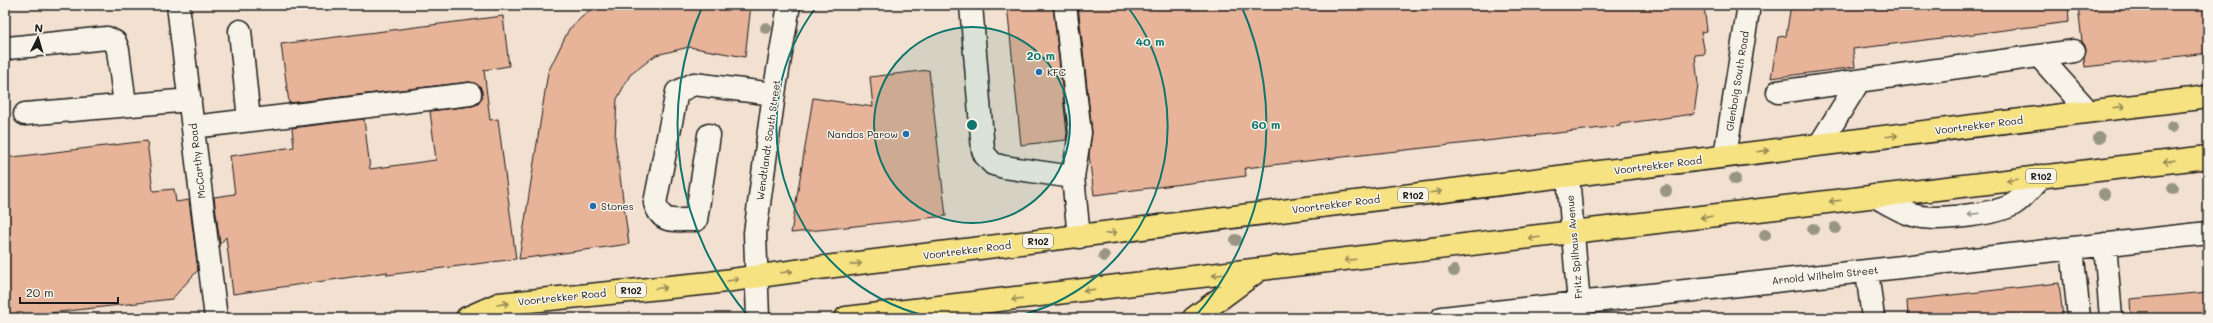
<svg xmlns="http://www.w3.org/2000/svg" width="2213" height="323" viewBox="0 0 2213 323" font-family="Mali,sans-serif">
  <rect width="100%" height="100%" fill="#f2e0d0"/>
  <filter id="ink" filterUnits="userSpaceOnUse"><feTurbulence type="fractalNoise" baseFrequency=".025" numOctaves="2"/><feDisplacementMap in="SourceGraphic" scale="8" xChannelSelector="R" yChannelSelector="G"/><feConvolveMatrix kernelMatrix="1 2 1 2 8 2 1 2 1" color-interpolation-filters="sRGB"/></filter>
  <g filter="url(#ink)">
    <path fill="#e7b399" stroke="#1c1c1c" d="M595,5H751L745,57L689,47L656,55L630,75L617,99L615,139L629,244L519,259L548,72L569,29Z
      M1007,5H1053L1067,133L1066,140L1021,145Z
      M1078,5H1704L1707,31L1701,32L1705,54L1695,55L1698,84L1694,114L1620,124V126L1245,168L1246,176L1094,195L1089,155L1092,132Z
      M1791,5H2068L2069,22L1853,49L1855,67L1771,78L1778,37L1786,36Z
      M2078,5H2208V53L2085,67L2084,58L2086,50L2082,42Z
      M503,16L509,66L484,70L490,120L498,119L516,259L387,275V272L233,294L226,237L220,244L214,197L235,194L230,156L294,147L292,128L364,119L370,169L436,160L430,111L472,106L478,104L482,99V92L480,86L469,82L289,103L281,44Z
      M929,70L946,216L791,233L813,98L873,107L870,77Z
      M147,141L153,191L174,189L176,202L189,200L198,270L172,299L33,315V318H5V158Z
      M2059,283L2063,318H1908L1907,300Z
      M2208,292V318H2131L2130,299Z"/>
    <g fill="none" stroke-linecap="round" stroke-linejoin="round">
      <g stroke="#1c1c1c" stroke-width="25">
        <path id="minor" d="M178,5L216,318
          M971,5L983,150L985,155L993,164L1004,167L1073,177L1079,237
          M1065,5L1080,133L1073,177
          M240,31L249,120
          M8,48L107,38L115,42L118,50L125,105
          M2039,56L2088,111
          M1778,92L2074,51
          M25,114L190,100
          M193,127L470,94
          M709,135L696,220C676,219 662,226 655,203L677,92L694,84L774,94
          M1820,144L1859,81
          M1725,156L1749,5
          M1568,176L1580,316
          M1874,196C1888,203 1905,215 1922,217C1940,220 2001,214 2015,203C2025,196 2033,186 2041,176
          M2105,244L2111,318
          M2072,248L2079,318
          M1867,271L1873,318
          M758,318L755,233L774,94L789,5
          M1442,318L2208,233"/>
      </g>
      <g stroke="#1c1c1c" stroke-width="25">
        <path id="major" d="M467,318L499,304L710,283L818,268L2208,97
          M846,318L2208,157
          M1194,318L1256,272"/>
      </g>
      <use href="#minor" stroke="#f7f3e8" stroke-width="22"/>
      <use href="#major" stroke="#f7e281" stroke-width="22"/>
    </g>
    <g fill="#989683">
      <circle cx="766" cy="28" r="6"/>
      <circle cx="2172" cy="127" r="6"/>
      <circle cx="2099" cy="138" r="6"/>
      <circle cx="1735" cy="179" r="6"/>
      <circle cx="2173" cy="188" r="6"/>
      <circle cx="1666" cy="191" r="6"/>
      <circle cx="2104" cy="194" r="6"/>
      <circle cx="1835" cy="228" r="6"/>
      <circle cx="1813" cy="229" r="6"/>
      <circle cx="1765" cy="235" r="6"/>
      <circle cx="1236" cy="240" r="6"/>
      <circle cx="1104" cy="256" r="6"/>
      <circle cx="1454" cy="271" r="6"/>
    </g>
    <defs><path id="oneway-shaft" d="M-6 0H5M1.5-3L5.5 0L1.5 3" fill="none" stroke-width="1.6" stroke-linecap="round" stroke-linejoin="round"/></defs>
    <g stroke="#948954">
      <use href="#oneway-shaft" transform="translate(2119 107) rotate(-7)"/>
      <use href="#oneway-shaft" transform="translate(1892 136) rotate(-7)"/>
      <use href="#oneway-shaft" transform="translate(1763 151) rotate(-7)"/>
      <use href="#oneway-shaft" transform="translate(2169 161) rotate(173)"/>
      <use href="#oneway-shaft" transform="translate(2012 180) rotate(173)"/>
      <use href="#oneway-shaft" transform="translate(1436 192) rotate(-7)"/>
      <use href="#oneway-shaft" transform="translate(1835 201) rotate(173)"/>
      <use href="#oneway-shaft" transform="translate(1706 217) rotate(173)"/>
      <use href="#oneway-shaft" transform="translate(1111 233) rotate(-7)"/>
      <use href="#oneway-shaft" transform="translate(1534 238) rotate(173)"/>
      <use href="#oneway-shaft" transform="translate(1350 260) rotate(173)"/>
      <use href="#oneway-shaft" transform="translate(856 264) rotate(-7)"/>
      <use href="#oneway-shaft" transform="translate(787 272) rotate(-7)"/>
      <use href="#oneway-shaft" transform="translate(1218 275) rotate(173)"/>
      <use href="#oneway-shaft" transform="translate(733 280) rotate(-9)"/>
      <use href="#oneway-shaft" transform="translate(661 288) rotate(-5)"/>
      <use href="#oneway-shaft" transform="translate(1089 290) rotate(173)"/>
      <use href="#oneway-shaft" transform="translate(1017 299) rotate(173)"/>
      <use href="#oneway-shaft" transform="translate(503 304) rotate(-10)"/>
    </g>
    <use stroke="#94928c" href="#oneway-shaft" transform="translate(1973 214) rotate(173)"/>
  </g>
  <circle cx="972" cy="125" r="98" fill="#0f766e" fill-opacity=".12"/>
  <g fill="none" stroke="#0f766e" stroke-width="2">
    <circle cx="972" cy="125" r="98"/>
    <path d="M936 318A196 196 0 0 1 817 6M1127 6A196 196 0 0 1 1008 318"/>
    <path d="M750 318A294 294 0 0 1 703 5M1241 5A294 294 0 0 1 1194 318"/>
  </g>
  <g fill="#1f6fb2" stroke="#f7f3e8" stroke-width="1.5">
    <circle cx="1039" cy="72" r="4"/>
    <circle cx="906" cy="134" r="4"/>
    <circle cx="593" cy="206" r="4"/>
  </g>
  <g text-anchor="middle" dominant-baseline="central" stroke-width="3" stroke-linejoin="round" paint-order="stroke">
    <g fill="#f7f3e8" stroke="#5e5c59" stroke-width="1">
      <rect x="2026" y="169" width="30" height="14" rx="3"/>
      <rect x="1398" y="188" width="30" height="14" rx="3"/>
      <rect x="1023" y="234" width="30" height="14" rx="3"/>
      <rect x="616" y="283" width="30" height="14" rx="3"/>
    </g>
    <g font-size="9" font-weight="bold" fill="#1c1c1c">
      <text x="2041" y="176">R102</text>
      <text x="1413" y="195">R102</text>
      <text x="1038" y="241">R102</text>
      <text x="631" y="290">R102</text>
    </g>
    <g font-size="10" fill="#1c1c1c" stroke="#f7f3e8" text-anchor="start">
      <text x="1047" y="72">KFC</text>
      <text x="898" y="134" text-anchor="end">Nandos Parow</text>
      <text x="601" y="206">Stones</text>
    </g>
    <g font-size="10" fill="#1c1c1c" stroke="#f7f3e8">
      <text transform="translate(1737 81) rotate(-81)">Glenboig South Road</text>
      <text transform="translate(1979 125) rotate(-7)">Voortrekker Road</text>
      <text transform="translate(768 140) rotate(-82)">Wendtlandt South Street</text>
      <text transform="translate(197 161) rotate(-97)">McCarthy Road</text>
      <text transform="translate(1658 165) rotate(-7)">Voortrekker Road</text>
      <text transform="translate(1336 204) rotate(-7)">Voortrekker Road</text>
      <text transform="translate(1574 247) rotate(-95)">Fritz Spilhaus Avenue</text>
      <text transform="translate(967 250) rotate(-7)">Voortrekker Road</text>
      <text transform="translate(1825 275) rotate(-6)">Arnold Wilhelm Street</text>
      <text transform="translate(562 297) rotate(-6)">Voortrekker Road</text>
    </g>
  </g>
  <circle cx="972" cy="125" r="6" fill="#0f766e" stroke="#f7f3e8" stroke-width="2"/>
  <g font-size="12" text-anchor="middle" font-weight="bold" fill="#0f766e" stroke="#f7f3e8" stroke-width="3" stroke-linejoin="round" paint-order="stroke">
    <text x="1150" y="46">40 m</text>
    <text x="1041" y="60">20 m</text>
    <text x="1266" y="129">60 m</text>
  </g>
  <rect width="2213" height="323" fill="none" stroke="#f7f3e8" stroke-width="20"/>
  <rect x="10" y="10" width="2193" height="303" fill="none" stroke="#1c1c1c" stroke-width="1.5" filter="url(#ink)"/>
  <g transform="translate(38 38) rotate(5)" stroke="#f7f3e8" stroke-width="3" paint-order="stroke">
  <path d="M0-3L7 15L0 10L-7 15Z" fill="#1c1c1c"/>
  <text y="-6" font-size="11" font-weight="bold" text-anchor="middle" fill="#1c1c1c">N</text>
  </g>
  <path d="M20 297v6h98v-6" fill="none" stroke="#1c1c1c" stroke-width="2"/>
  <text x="26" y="297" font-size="12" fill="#1c1c1c" stroke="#f7f3e8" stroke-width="3" paint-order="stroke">20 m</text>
</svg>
